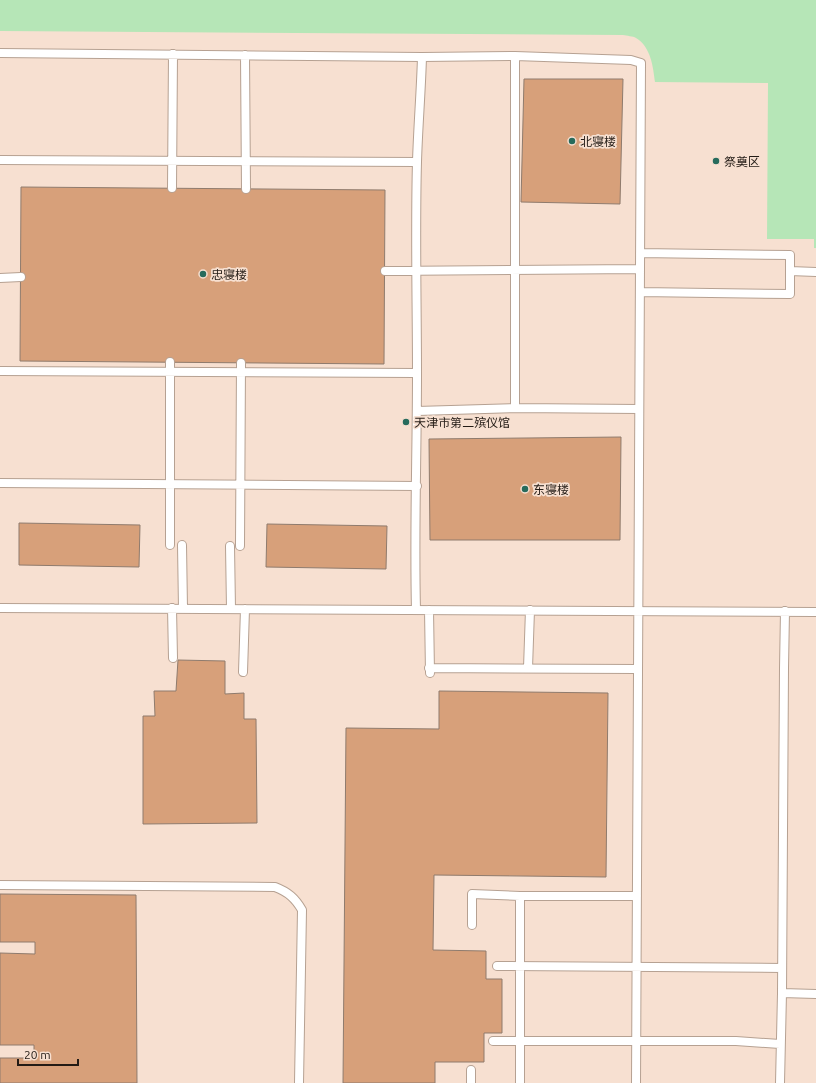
<svg xmlns="http://www.w3.org/2000/svg" width="816" height="1083" viewBox="0 0 816 1083" font-family="Ubuntu,'Noto Sans SC',sans-serif">
  <rect width="100%" height="100%" fill="#f7e0d1"/>
  <path fill="#b6e6b7" d="M0,0H816V248H814V239H767L768,83L655,82C653,67 651,47 636,38C633,36 627,36 623,35L0,31Z"/>
  <path fill="#d7a07a" stroke="#8f7b6d" d="M524,79H623L620,204L521,202Z
    M21,187L385,190L384,364L20,361Z
    M621,437L620,540H430L429,439Z
    M19,523L140,525L139,567L19,565Z
    M267,524L387,526L386,569L266,567Z
    M178,660L225,661V694L244,693V719H256L257,823L143,824V716H155L154,691H176Z
    M439,691L608,693L606,877L434,875L433,950L486,951V979H502V1033H484V1062H435V1083H343L346,728L439,729Z
    M0,894L136,895L137,1083H0V1058H34V1045H0V953L35,954V942H0Z"/>
  <g fill="none" stroke-linecap="round" stroke-linejoin="round">
    <g stroke="#b6a192" stroke-width="10">
      <path id="lane" d="M0,53L422,57L515,56L631,60L641,63L636,1083
        M245,55L246,189
        M0,160L417,162
        M172,188L173,54
        M385,271L640,269
        M790,271L816,272
        M0,278L21,277
        M640,292L790,294V255L640,253
        M170,362V545
        M0,371L417,373
        M515,408V56
        M417,411L515,408L639,409
        M0,483L417,486
        M182,545L183,609
        M230,546L231,609
        M240,546L241,363
        M0,608L816,612
        M172,608L173,658
        M416,610C414,531 417,453 417,374C417,303 415,233 417,162C418,127 421,92 422,57
        M429,610L430,673
        M429,668L638,669
        M528,668L530,610
        M243,672L245,609
        M0,885L275,887C288,892 295,898 302,910L299,1083
        M472,925V894L520,896H637
        M497,966L782,968
        M782,993L816,994
        M493,1041H736L780,1044
        M471,1083V1070
        M520,1083V896
        M780,1083L782,993L784,668L785,611"/>
    </g>
    <use href="#lane" stroke="#fff" stroke-width="8"/>
  </g>
  <g fill="#276b5c" stroke="#f7e0d1" stroke-width="1.5">
    <circle cx="572" cy="141" r="4"/>
    <circle cx="716" cy="161" r="4"/>
    <circle cx="203" cy="274" r="4"/>
    <circle cx="406" cy="422" r="4"/>
    <circle cx="525" cy="489" r="4"/>
  </g>
  <g text-anchor="middle" dominant-baseline="central" stroke-width="3.5" stroke-linejoin="round" paint-order="stroke">
    <g font-size="12" fill="#231b15" stroke="#f7e0d1" text-anchor="start">
      <text x="580" y="141">北寝楼</text>
      <text x="724" y="161">祭奠区</text>
      <text x="211" y="274">忠寝楼</text>
      <text x="414" y="422">天津市第二殡仪馆</text>
      <text x="533" y="489">东寝楼</text>
    </g>
  </g>
  <path d="M18 1059v6h60v-6" fill="none" stroke="#231b15" stroke-width="2"/>
  <text x="24" y="1059" font-size="12" fill="#231b15" stroke="#f7e0d1" stroke-width="3" paint-order="stroke">20 m</text>
</svg>
